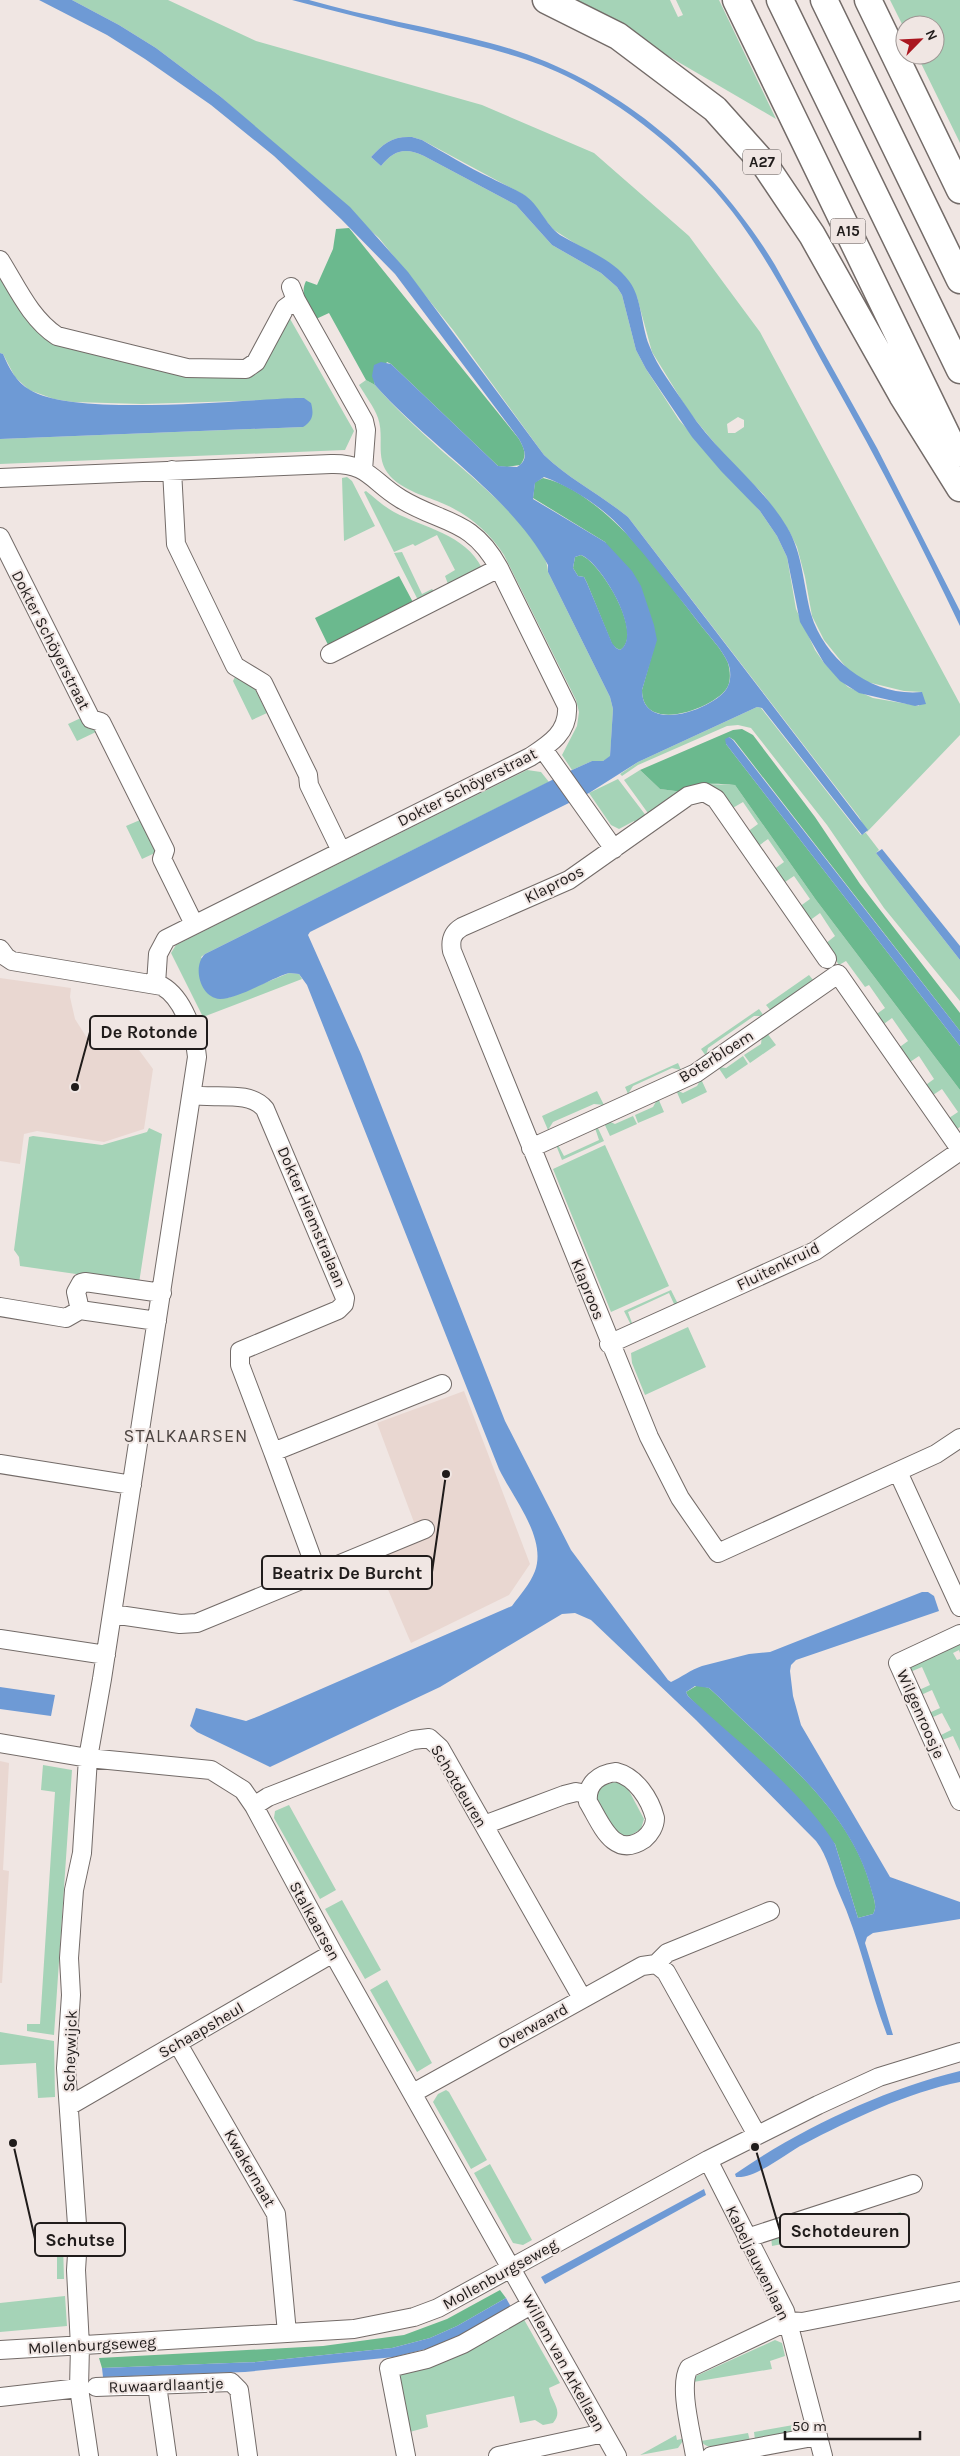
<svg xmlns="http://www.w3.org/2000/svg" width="960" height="2456" viewBox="0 0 960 2456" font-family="Karla,sans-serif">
  <rect width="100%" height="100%" fill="#f0e6e3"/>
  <path fill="#e9d7d1" d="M0,978L71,988L70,997L75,1019L87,1038L136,1046L153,1069L144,1129L104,1142L37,1131L24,1134L20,1164L0,1161Z
    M464,1391L530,1564L509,1595L411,1643L368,1543L415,1525L377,1423Z
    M0,1761L9,1763L3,1870L9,1871L2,1983H0Z"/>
  <path fill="#a5d3b7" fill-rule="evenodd" d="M72,0H168L256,41L482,105L594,153L689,236L760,332L960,704V735L866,833L879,850L876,853L960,960V1001L884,908L827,825L751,728L738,725L727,726L638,765L622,776L620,774L638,762L757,707L761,708L861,835L867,832L859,817L628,517C601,495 569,479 544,455L453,330L379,238L221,97L156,48L119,25ZM412,137L422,140L524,195L554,230L620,272L637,297L652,352L689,412L725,456L764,495L788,529L797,547L805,577L812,616L824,640L849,671L867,682L904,691L922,692L919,706L873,698L848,687L824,663L815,650L796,609L787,557L777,536L760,511L679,420L646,369L636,350L622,295L617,287L601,273L552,245L516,205L424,156C405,147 394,150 381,166L371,157C384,143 392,136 412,137ZM738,417L744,420V427L735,433H728L727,424Z
    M572,0H670L678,17L683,15L676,0H719L776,119Z
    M890,0H960V143L917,55H935V25H905V30Z
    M2,278L47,336L257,372L266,363L289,317L354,431L345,450L0,464V439L303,427L304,399L142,404L73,402L54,399L29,390L15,377L3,354L0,353V280Z
    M366,380L375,385C395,408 418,429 441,450C467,473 548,537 548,572L610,697L613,709L610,757L603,761H592L572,770L562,755L577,726L579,712L576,700L504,555C489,532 469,515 444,504C426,496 404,491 390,476C374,458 385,438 378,418C374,407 365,395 359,385Z
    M347,477L352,481L375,526L344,541L342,478Z
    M366,491C375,498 383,506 394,512C424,528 465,534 482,568L448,584L445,576L455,570L437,535L415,546L413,544L394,552L364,492Z
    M402,552L422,594L432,589L436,594L420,604L394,553Z
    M235,677L254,687L267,713L252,720L233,681Z
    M83,717L98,731L77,741L68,724Z
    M527,770L541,772L549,782L205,954L201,957L228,998L289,973L299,974L302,979L203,1017L171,953L176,945Z
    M640,770L660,789L683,792L650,816L624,780Z
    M618,779L647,817L636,825L634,821L619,829L611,825L589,793Z
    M704,784L735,785L816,900L960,1090V1127L954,1131L946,1120L958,1112L942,1089L930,1097L923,1087L934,1079L919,1056L907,1064L897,1049L908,1041L892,1018L881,1026L874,1016L885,1008L869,985L865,987L846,961L839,965L825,944L835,936L820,913L809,921L799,907L810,899L794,876L782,884L773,870L784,862L768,839L757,847L747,832L758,824L743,802L731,809C723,797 718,788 704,784Z
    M140,820L157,852L142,859L126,826Z
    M809,975L814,981L771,1011L766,1005Z
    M759,1009L764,1016H754L708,1048L706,1056L701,1049Z
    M767,1033L776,1045L750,1063L744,1055L761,1044L762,1036Z
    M743,1056L748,1064L726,1079L718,1067L726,1068Z
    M678,1063L681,1070L672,1068L633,1086L628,1094L625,1087Z
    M701,1079L707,1092L682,1104L676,1090L683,1093L697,1086Z
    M597,1091L604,1105L594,1104L553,1122L548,1130L542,1116Z
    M658,1098L664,1112L638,1123L635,1115L653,1107Z
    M633,1116L637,1124L610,1136L604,1123L608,1121L615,1124Z
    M597,1126L604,1141L562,1160L556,1145H558L564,1156L599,1140L595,1128Z
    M149,1128L162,1134L139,1283L20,1266L19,1257L14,1250L29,1137L33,1136L102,1145L147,1132Z
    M605,1145L669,1286L611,1312L553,1169Z
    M671,1290L678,1304H674L669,1293L628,1312L632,1323L631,1325L624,1311Z
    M688,1327L706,1367L645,1395L632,1363L631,1353Z
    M960,1643V1653L959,1650L953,1653L957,1660L960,1659V1751L953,1736L942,1740L939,1736L951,1730L942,1713L931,1718L929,1713L940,1708L932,1690L921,1695L919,1690L930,1685L922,1667L910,1672L909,1667Z
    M43,1765L72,1770L54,2035L27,2031V2024H40L55,1792L41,1790Z
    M619,1781L627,1787L644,1819L641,1829L628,1837L616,1835L594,1800V1794L601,1786Z
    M289,1805L336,1890L320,1899L274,1818L275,1811Z
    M342,1900L381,1970L365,1979L325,1909Z
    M387,1980L432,2063L417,2072L370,1990Z
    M0,2032L54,2041L55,2097L38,2098L36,2063L0,2065Z
    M446,2090L449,2092L487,2160L471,2169L433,2102L438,2094Z
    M490,2164L532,2240L523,2245L513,2243L474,2173Z
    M901,2212L902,2221L772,2246L771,2237L775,2236L782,2240L803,2232V2226L808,2225L812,2234Z
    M63,2245L64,2279H57V2247Z
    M65,2296L67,2326L0,2332V2303Z
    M522,2316L560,2383L549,2388C551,2402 564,2410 553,2423L543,2425L535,2420L520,2423L514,2396L426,2415L428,2427L406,2433L399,2375L401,2372Z
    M775,2340L782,2343L785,2356L770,2361L772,2369L693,2382L696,2376Z
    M799,2424L801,2432L755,2440L754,2432Z
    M748,2433L750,2441C737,2443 709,2454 701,2441Z
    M676,2435L677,2440L685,2438L678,2448L640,2455Z"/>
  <path fill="#6bb98e" d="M349,228L519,439C524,448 528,456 520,465L507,467L498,466L391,364L387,362L374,381L375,385L366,380L329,313L316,319C309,307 299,295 306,281L317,285L333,249L336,229Z
    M543,478C566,483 590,500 608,516C640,544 673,589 699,623C709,636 722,649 728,663C730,670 731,679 728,686C720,706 642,737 642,690L656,640L605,542L533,498L535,482Z
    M581,555C601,563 645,635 620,650L616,648L612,644L587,583L584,577L578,576L573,568L575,557Z
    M399,576L415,606L330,649L315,618Z
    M742,729L753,735L815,817L860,884L960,1013V1031L734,740L729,737L726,744L960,1046V1090L816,900L735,785C716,784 699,781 683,792L660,789L640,770L733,730Z
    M698,1685L709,1688L720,1698C775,1753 851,1809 871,1888C873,1897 878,1906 873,1914L858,1918L835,1844L688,1696L686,1692Z
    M500,2290L506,2298L457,2326L430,2338L392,2348L256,2362L102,2368L99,2358L323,2346L404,2335L447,2319Z"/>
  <path fill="#6e9ad5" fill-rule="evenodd" d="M39,0H72L119,25L156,48L221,97L350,207L408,272L544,455C569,479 601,495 628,517L868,830L862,835L762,708L757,707L638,762L589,793L310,932L308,935L361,1054L505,1421L571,1550L668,1680L671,1682C682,1677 690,1670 702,1666L749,1654L770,1652L922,1592H928L934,1596L939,1611L796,1660L791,1665L790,1671L793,1696L801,1725L890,1877L960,1902V1919L873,1933L867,1937L865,1943L893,2035H887C869,1988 860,1939 839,1893C831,1875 828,1857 816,1841L696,1720L591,1620L575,1613L562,1614L440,1687L270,1767L197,1732L190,1726L196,1708L246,1721L259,1716L512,1606C520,1595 530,1584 535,1571C547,1538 513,1498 499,1469L307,985L299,974L289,973C269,979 239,999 220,999C200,998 192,966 205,954L572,770L592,761H603L610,756L613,709L610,697L548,572V565C511,496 428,445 375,385L372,376L374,365L381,362L391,364L498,466L517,467C529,460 525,450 519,439L395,274L341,219L274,156L211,105L145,59L107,35ZM544,477C566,485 591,500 609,516C621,526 631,540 642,552C661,576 681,599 699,623C709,636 722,649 728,663C731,670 731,680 728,686C720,707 642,737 642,690L657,640L654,625L641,586L632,571L605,542L533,499L535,483ZM581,555C601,562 644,635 620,650L616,648L612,643L587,583L584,577L578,576L573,568L575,557ZM695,1686L709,1688L720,1698C775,1753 851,1809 871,1889C873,1897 878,1906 873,1914L858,1918L835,1844C801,1789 735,1740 688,1696L686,1692Z
    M292,0H309C368,17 430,27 490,43C611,74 711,159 775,265L877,448L960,611V626C919,540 876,457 829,374C801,323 774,269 740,222C700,166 635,112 574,80C529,56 478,46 430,34C384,24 338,12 292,0Z
    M412,137L422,140C445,153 467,167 491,178C502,184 513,188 523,194C539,204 545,224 560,235C583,249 612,258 629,281C642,298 641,325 649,345C657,367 675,389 688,409C716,453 760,482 787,527C803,554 803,584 811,614C825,661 873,697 922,692L926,704L915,706L859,693L840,681L824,663L800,622L787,557L777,536L760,511L721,471L692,437L646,369L636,350L622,295L617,287L601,273L552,245L516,205L424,156C405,147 394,150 381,166L371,157C384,143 392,136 412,137Z
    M0,353L3,354C9,368 16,382 30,390C74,417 239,400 296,398H304L311,403C314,414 313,421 303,427L0,439Z
    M729,737L733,740L960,1031V1046L726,744L725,739Z
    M882,849L960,946V960L876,853Z
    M0,1687L55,1695L51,1716L0,1709Z
    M960,2071V2082C909,2092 850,2120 804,2144C786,2153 756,2179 736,2177L735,2174C800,2129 882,2090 960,2071Z
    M704,2189L706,2195L545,2284L541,2277Z
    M506,2298L511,2307L455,2338L434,2347L394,2357L245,2372L103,2377L102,2368L256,2362L392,2348L430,2338L457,2326Z"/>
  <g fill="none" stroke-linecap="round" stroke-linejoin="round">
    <g stroke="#736b68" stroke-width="20">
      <path id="minor" d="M0,260C17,287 30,318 57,336L187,368L246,369L256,362L285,308L296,300
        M291,287L296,300L364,421L366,430L363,470
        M172,470L176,544L235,666L263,683L308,775L309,785L341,851
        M0,478L331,464C369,463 372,482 401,499C442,524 472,518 499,568L567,706C569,732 550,744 530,757L166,939L158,954L156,984
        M0,537L91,719L101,722L165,850L162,859L194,924
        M330,654L499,568
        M543,749L614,849
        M0,949L6,957L12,961L162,986C183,998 195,1033 197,1057L102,1679L88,1758L82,1853L74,1890L69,1958L71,1995L66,2068L78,2239L76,2270L80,2346L79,2388L89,2456
        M827,959L716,799L704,792L688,796L569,880L462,927C452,933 450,940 452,951L649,1437L680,1498L718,1553L936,1454L960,1438
        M192,1095C215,1099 250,1090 265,1109L345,1298L344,1304L338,1310L240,1351V1365L273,1452
        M531,1148L696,1073L838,974L960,1149
        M0,1307L66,1318L80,1310L157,1321
        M80,1310L76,1292L81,1283L85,1282L162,1293
        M609,1344L815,1251L960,1151
        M0,1464L132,1485
        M898,1472L960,1607
        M317,1572L273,1452L442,1384
        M112,1614L180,1624L197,1623L425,1529
        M960,1634L898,1663L960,1801
        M0,1639L106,1655
        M0,1743L88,1758L211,1770L243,1790L254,1806L333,1953L617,2456
        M616,1772C636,1777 650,1799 655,1818C655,1826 650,1834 644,1839C613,1860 601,1823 588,1802C586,1784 599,1774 616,1772Z
        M254,1806L268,1797L413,1740L429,1738L440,1748L582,1998
        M484,1825L564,1795L576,1792L587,1794
        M656,1964L666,1972L757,2135
        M178,2044L276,2214L287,2333
        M413,2093L642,1966L656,1964L667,1953L770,1911
        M69,2106L333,1953
        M708,2160L785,2311L823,2456
        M747,2238L913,2184
        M0,2350L354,2329L414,2317L438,2308L708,2160L818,2105L879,2077L960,2052
        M157,2385L167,2456
        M96,2387L231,2382L239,2390L248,2456
        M0,2397L79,2388
        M406,2456L389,2368L427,2359L463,2344L531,2305
        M498,2456L604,2433
        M695,2456C692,2435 678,2386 689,2368L788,2321L802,2322L960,2291
        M711,2456L818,2436"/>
    </g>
    <g stroke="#736b68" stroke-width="29">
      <path id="highway" d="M546,0L618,36L715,109L765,165L812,235L902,395L960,488
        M736,0L956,454
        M780,0L960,370
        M824,0L960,280
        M868,0L960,190"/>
    </g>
    <use href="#minor" stroke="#fff" stroke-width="18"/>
    <use href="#highway" stroke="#fff" stroke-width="26"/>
  </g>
  <g text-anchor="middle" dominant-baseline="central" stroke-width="4" stroke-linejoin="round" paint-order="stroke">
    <g fill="#f0e6e3" stroke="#5e5957" stroke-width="1">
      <rect x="743" y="149.5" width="38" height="25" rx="4"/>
      <rect x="830.5" y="218.5" width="35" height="25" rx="4"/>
    </g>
    <g font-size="15" font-weight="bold" fill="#201c1b">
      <text x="762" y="162">A27</text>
      <text x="848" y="231">A15</text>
    </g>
    <g font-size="16" fill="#201c1b" stroke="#f0e6e3">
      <text transform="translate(51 640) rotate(63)">Dokter Schöyerstraat</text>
      <text transform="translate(467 787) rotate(-27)">Dokter Schöyerstraat</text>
      <text transform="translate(554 884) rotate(-27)">Klaproos</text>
      <text transform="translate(716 1056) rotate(-32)">Boterbloem</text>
      <text transform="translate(312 1217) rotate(67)">Dokter Hiemstralaan</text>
      <text transform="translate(778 1266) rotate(-26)">Fluitenkruid</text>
      <text transform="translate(588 1289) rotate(68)">Klaproos</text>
      <text transform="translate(921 1714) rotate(66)">Wilgenroosje</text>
      <text transform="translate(459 1786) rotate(59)">Schotdeuren</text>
      <text transform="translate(315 1921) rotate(61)">Stalkaarsen</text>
      <text transform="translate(533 2026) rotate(-29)">Overwaard</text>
      <text transform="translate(201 2030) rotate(-30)">Schaapsheul</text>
      <text transform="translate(70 2051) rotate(-88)">Scheywijck</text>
      <text transform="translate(250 2168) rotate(60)">Kwakernaat</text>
      <text transform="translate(758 2263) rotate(64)">Kabeljauwenlaan</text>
      <text transform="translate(500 2274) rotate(-29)">Mollenburgseweg</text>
      <text transform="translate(92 2345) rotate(-3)">Mollenburgseweg</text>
      <text transform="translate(564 2363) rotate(61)">Willem van Arkellaan</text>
      <text transform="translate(166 2385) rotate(-2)">Ruwaardlaantje</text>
    </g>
    <g font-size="18" letter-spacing="1" fill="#4c4441" stroke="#f0e6e3">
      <text x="186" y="1436">STALKAARSEN</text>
    </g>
  </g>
  <path fill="none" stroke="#201c1b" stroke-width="2" d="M75 1087L90 1032M446 1474L432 1572M755 2147L780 2231M13 2143L35 2239"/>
  <g fill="#201c1b" stroke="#f0e6e3" stroke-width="2">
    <circle cx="75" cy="1087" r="5"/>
    <circle cx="446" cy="1474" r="5"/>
    <circle cx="755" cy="2147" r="5"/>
    <circle cx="13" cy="2143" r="5"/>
  </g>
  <g fill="#f0e6e3" stroke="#201c1b" stroke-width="2">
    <rect x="90" y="1016" width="117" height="33" rx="5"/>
    <rect x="262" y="1556" width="170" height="33" rx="5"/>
    <rect x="780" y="2214" width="129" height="33" rx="5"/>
    <rect x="35" y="2223" width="90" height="33" rx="5"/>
  </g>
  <g font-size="18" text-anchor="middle" font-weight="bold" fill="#201c1b">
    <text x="149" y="1038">De Rotonde</text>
    <text x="347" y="1579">Beatrix De Burcht</text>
    <text x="845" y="2237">Schotdeuren</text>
    <text x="80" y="2246">Schutse</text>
  </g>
  <g transform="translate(920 40) rotate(66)"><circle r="24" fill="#f0e6e3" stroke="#9d9593"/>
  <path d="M0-4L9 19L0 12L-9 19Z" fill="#aa161f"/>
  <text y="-8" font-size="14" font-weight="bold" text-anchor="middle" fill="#201c1b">N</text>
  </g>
  <path d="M785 2431v8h135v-8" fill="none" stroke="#201c1b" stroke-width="2.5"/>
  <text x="792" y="2431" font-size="15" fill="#201c1b" stroke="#f0e6e3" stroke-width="4" paint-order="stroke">50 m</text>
</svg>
